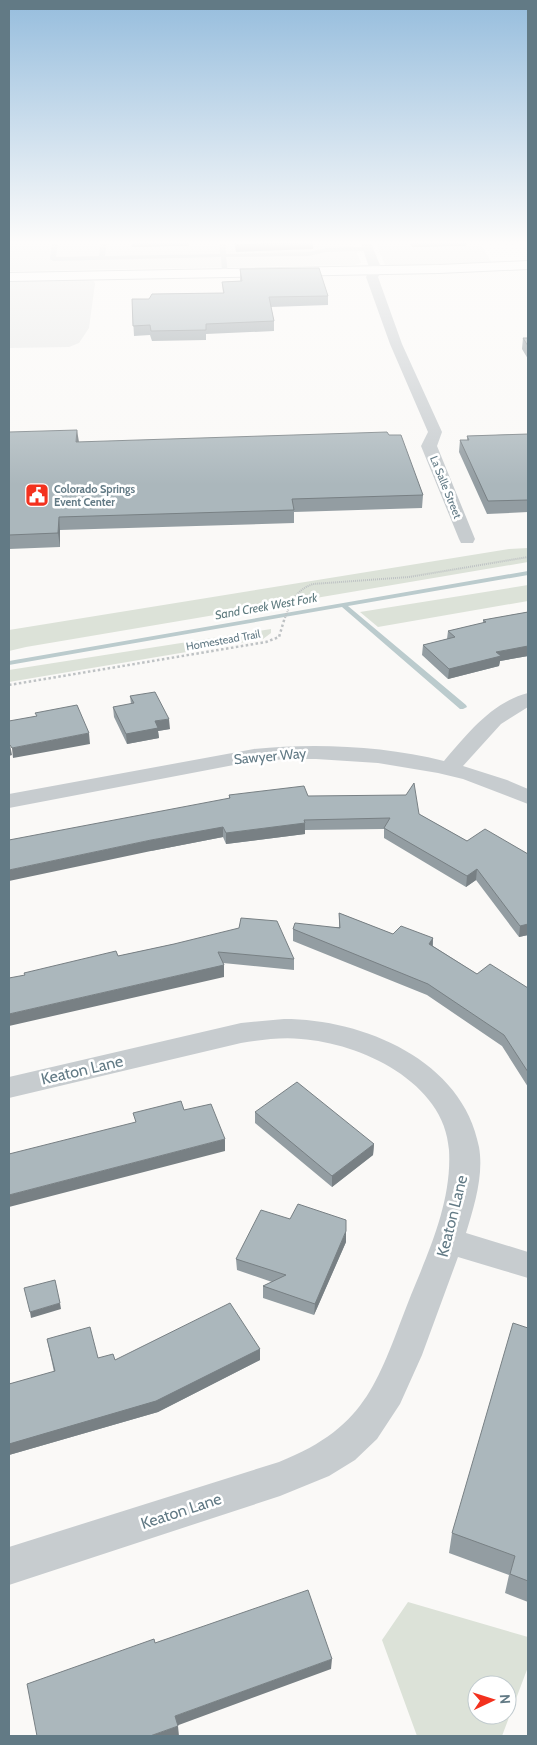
<svg xmlns="http://www.w3.org/2000/svg" width="537" height="1745" viewBox="0 0 537 1745" font-family="Cabin,sans-serif">
  <rect width="100%" height="100%" fill="#faf9f7"/>
  <path fill="#e8e9e8" d="M9,241H352L361,263L355,265L9,271Z
    M375,241H478L493,264L389,265H385Z
    M86,280L94,281L95,284L89,328L79,343L69,347L9,348V281Z"/>
  <path fill="#dce2d8" fill-rule="evenodd" d="M528,548V562L26,647L9,651V630L509,549Z
    M528,585V601L378,627L360,612Z
    M271,629V633L263,639L9,682V670Z
    M408,1602L528,1637V1667L502,1736H417L382,1640ZM477,1685H507V1715H477Z"/>
  <g fill="none" stroke-linecap="round" stroke-linejoin="round">
    <path fill="#bbcbcd" fill-rule="evenodd" d="M528,571V575L348,606L466,705L467,707L463,709H460L342,607L9,665V661Z"/>
    <g stroke="#b9bec1" stroke-width="2">
      <path id="highway" d="M528,261V269L439,273L9,281V273L439,265Z"/>
    </g>
    <path stroke="#bec2c4" stroke-width="2" stroke-dasharray="1 1" stroke-linecap="butt" d="M285,618C291,602 296,590 313,584L409,577L528,557"/>
    <path stroke="#bec2c4" stroke-width="2.5" stroke-dasharray="2.5 2.5" stroke-linecap="butt" d="M9,685L266,642L279,637L285,617"/>
    <path fill="#c7cccf" fill-rule="evenodd" d="M52,241H58L56,257L99,256L101,241H107L105,256L220,254L219,241H225L226,254L309,252L326,248L368,247L371,249L368,251L326,252L309,256L226,257L228,273L225,275L222,273L221,257L53,261L50,259Z"/>
    <path fill="#c7cccf" fill-rule="evenodd" d="M360,241H370L382,270L378,277L402,344L442,432L437,446L475,539L473,543H461L459,539L421,446L428,432L390,344L366,277L370,270Z
      M528,693V707L501,724L463,766L507,780L528,789V804L463,779L438,773L378,763L316,759H285L239,764L9,808V794L254,749C317,743 383,746 444,761C467,734 492,702 528,693Z
      M284,1019C363,1019 463,1060 479,1147C484,1175 474,1207 466,1233L528,1252V1278L458,1257L422,1355L400,1404L377,1439L355,1460L329,1476L280,1496L9,1585V1547L279,1462C370,1426 378,1378 411,1295C430,1249 452,1200 449,1150C445,1082 360,1043 301,1039C281,1037 261,1040 241,1043L9,1098V1077L241,1023Z"/>
    <use href="#highway" fill="#fff" fill-rule="evenodd"/>
  </g>
  <path fill="#939da2" d="M131,241H189V246L132,247Z
    M234,241H313V249L236,252Z
    M409,241H466V246L412,247Z
    M240,269L328,296V305L271,307L274,321V331L206,334V340L152,341L150,335L134,336L132,299H149L223,293L222,282L240,281Z
    M523,338H528V359L522,349Z
    M9,432L423,495L422,508L294,512V523L60,530V547L9,549Z
    M528,434V512L487,514L459,452L460,440H467V436Z
    M528,612V656L500,661L499,666L448,679L422,655L423,645L447,639L448,631L483,623V620Z
    M130,696L170,729L158,731L159,738L127,744L114,717L113,707L131,704Z
    M229,795L308,796L419,814L467,841L528,854V935L519,937L476,880L466,887L384,838V829L305,830V834L226,844L223,837L151,851L229,798Z
    M339,913L393,934L433,938V946L477,974L528,988V1087L502,1046L427,995L293,941V929L339,927Z
    M174,944L294,959V970L223,963L224,965V977L118,956Z
    M255,1112L374,1144L373,1155L332,1187L255,1123Z
    M346,1242L314,1315L263,1298V1286L272,1282L237,1270L236,1259Z
    M528,1328V1602L505,1593L509,1575L449,1553L452,1533Z
    M47,1339L98,1358L115,1360L260,1349V1360L158,1412L9,1455V1384L54,1372Z"/>
  <path fill="#788084" d="M77,430L79,442H76Z
    M59,517L60,530V547L58,533Z
    M528,646V656L500,661L499,666L448,679L449,669L496,652Z
    M169,719L170,729L158,731L159,738L127,744L126,734L155,721Z
    M89,733L90,744L13,758L12,748Z
    M9,745H10L12,755L9,756Z
    M305,823V834L226,844V833Z
    M223,827V837L151,851L9,881V870L151,840Z
    M477,869L476,880L466,887L467,876Z
    M528,924V935L519,937L520,926Z
    M433,938L432,950L429,944Z
    M224,965V977L9,1026V1014Z
    M225,1139V1151L9,1207V1195Z
    M374,1144L373,1155L332,1187V1176Z
    M346,1231V1242L314,1315L315,1304Z
    M60,1303L61,1309L31,1318L30,1312Z
    M260,1349V1360L158,1412L9,1455V1444Z
    M332,1659L331,1669L176,1726L175,1716Z
    M178,1726L179,1736H150Z"/>
  <path fill="#abb7bc" stroke="#788084" d="M235,241H313L314,242L236,245Z
    M319,268L328,296L269,297L274,321L206,324V330L151,331L150,325L133,326L132,299H149L152,294L224,293L222,282L242,281L240,269Z
    M523,338H528V346Z
    M77,430L76,442L387,432L389,435H401L423,495L292,499L294,510L59,517L58,533L9,535V432Z
    M528,434V500L488,501L460,440H469L467,436Z
    M528,612V646L496,652L501,656L449,669L423,645L455,637L448,631L486,622L483,620Z
    M155,692L169,719L155,721L158,728L126,734L113,707L134,703L130,696Z
    M77,705L89,733L12,748L10,745H9V721L37,716L35,713Z
    M414,783L419,814L467,841L485,829L528,854V924L520,926L477,869L467,876L384,828L390,818L304,820L305,823L226,833L223,827L151,840L9,870V840L230,798L229,795L304,786L308,796L406,795Z
    M339,913L393,934L401,926L433,938L429,944L477,974L490,964L528,988V1072L504,1035L428,984L293,929L295,923L340,928Z
    M241,918L277,921L294,959L218,952L224,965L9,1014V978L25,975L24,973L116,951L118,956L174,944L239,928Z
    M297,1082L374,1144L332,1176L255,1112Z
    M181,1101L184,1110L211,1104L225,1139L9,1195V1154L136,1122L133,1113Z
    M298,1204L346,1220V1231L315,1304L263,1286L286,1275L236,1259L261,1210L290,1219Z
    M55,1280L60,1303L30,1312L24,1288Z
    M230,1303L260,1349L156,1401L9,1444V1384L55,1371L47,1339L90,1327L98,1358L113,1354L115,1360Z
    M513,1323L528,1328V1581L510,1574L515,1556L452,1533Z
    M308,1590L332,1659L175,1716L178,1726L150,1736H37L27,1684L154,1639L155,1643Z"/>
  <linearGradient id="sky" x2="0" y2="1"><stop stop-color="#96bddd"/><stop offset="0.5" stop-color="#fdfcfb"/><stop offset="1" stop-color="#fdfcfb" stop-opacity="0"/></linearGradient>
  <rect width="537" height="485" fill="url(#sky)"/>
  <defs>
    <g id="civic-square" transform="scale(1.25)"><rect x="-9" y="-9" width="18" height="18" rx="4" fill="#f3311e" stroke="#fff"/><path d="M-.6-6.5H3V-4.5H.6V-3L4-1V1h2V6H-6V1h2V-1L-.6-3ZM-1.2 2.5V6h2.4V2.5Z" fill="#fff"/></g>
  </defs>
  <g fill-rule="evenodd">
    <use href="#civic-square" x="37" y="495"/>
  </g>
  <g text-anchor="middle" dominant-baseline="central" stroke-width="5" stroke-linejoin="round" paint-order="stroke">
    <g font-size="11" fill="#627a85" stroke="#fff">
      <text transform="translate(446 487) rotate(68)">La Salle Street</text>
      <text transform="translate(223 640) rotate(-10)">Homestead Trail</text>
    </g>
    <g font-size="11" font-weight="bold" fill="#627a85" stroke="#fff" text-anchor="start">
      <text x="54" y="489">Colorado Springs<tspan x="54" dy="13">Event Center</tspan></text>
    </g>
    <g font-size="12" font-style="italic" fill="#5d7a7e" stroke="#fff">
      <text transform="translate(266 606) rotate(-10)">Sand Creek West Fork</text>
    </g>
    <g font-size="14" fill="#627a85" stroke="#fff">
      <text transform="translate(270 756) rotate(-5)">Sawyer Way</text>
    </g>
    <g font-size="16" fill="#627a85" stroke="#fff">
      <text transform="translate(82 1070) rotate(-13)">Keaton Lane</text>
      <text transform="translate(452 1216) rotate(-76)">Keaton Lane</text>
      <text transform="translate(181 1511) rotate(-18)">Keaton Lane</text>
    </g>
  </g>
  <rect width="537" height="1745" fill="none" stroke="#627a85" stroke-width="20"/>
  <g transform="translate(492 1700) rotate(86)"><circle r="24" fill="#ffffff" stroke="#c0cace"/>
  <path d="M0-4L9 19L0 12L-9 19Z" fill="#f3311e"/>
  <text y="-8" font-size="14" font-weight="bold" text-anchor="middle" fill="#627a85">N</text>
  </g>
</svg>
